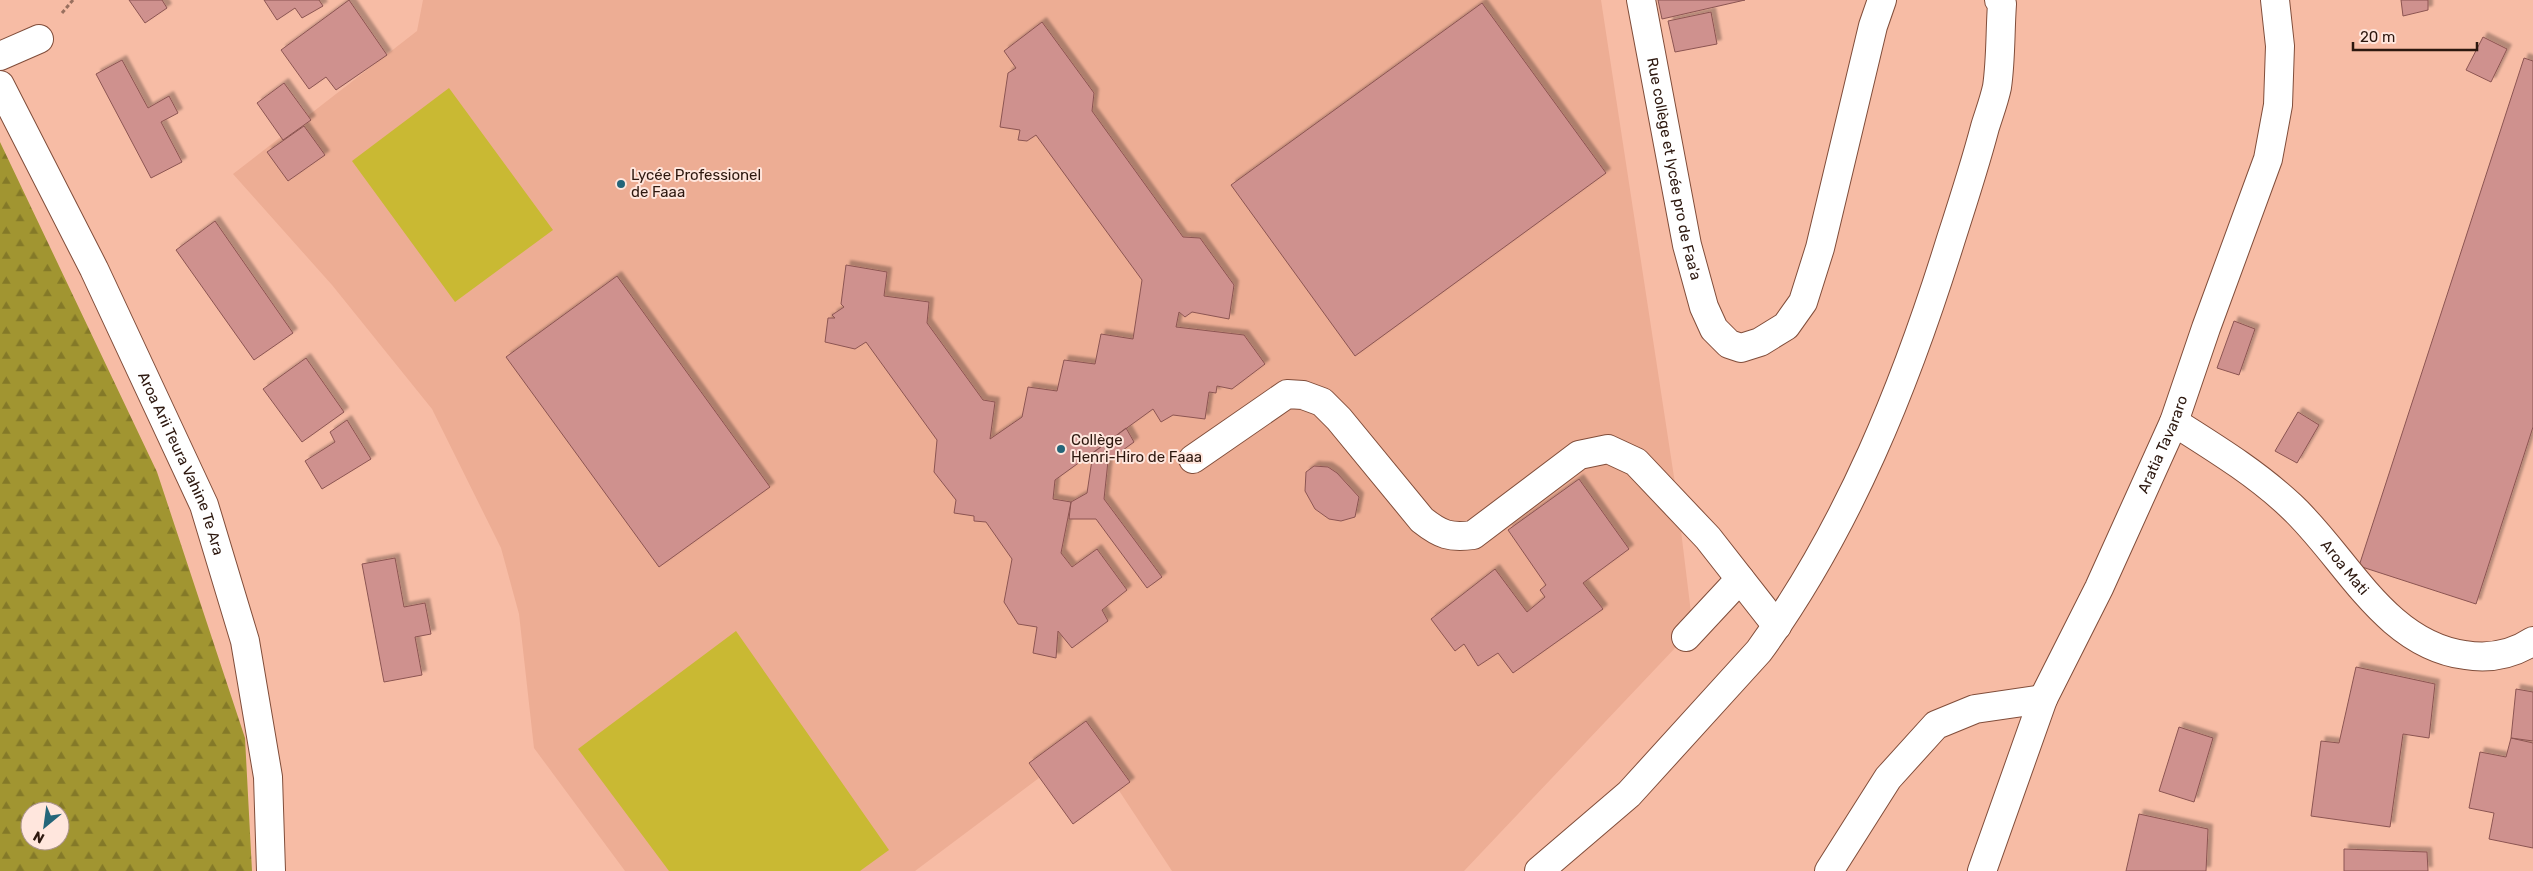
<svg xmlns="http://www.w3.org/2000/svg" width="2533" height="871" viewBox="0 0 2533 871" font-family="Rubik,sans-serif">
  <defs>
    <pattern id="forest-firs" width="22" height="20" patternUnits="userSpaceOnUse" patternTransform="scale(1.25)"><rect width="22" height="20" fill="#a19531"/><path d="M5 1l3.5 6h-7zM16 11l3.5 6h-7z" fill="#847928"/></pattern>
    <filter id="shadow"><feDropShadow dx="4.5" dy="-4.5" stdDeviation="1" flood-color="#0004"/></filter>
  </defs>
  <rect width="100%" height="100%" fill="#f7bca5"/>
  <path fill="#edad94" d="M423,0H1601L1676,490L1693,629L1464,871H1172L1087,742L915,871H625L534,748L519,614L501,548L432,409L332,285L233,174L417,31Z"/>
  <path fill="#c9b933" d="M449,88L553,230L455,302L352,161Z
    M736,631L889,850L860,871H669L578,749Z"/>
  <path fill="url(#forest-firs)" fill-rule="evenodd" d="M0,142L157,472L245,738L252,871H0ZM30,811H60V841H30Z"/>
  <path fill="#cf918e" stroke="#8c5552" filter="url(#shadow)" d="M129,0H162L167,8L145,23Z
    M264,0H319L323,6L302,18L295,8L277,20Z
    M349,0L387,55L336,90L326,77L309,89L281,50Z
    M1658,0H1745L1662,19Z
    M2401,0H2428V10L2403,16Z
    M1482,3L1606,173L1355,356L1231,185Z
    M1711,12L1717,44L1675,52L1668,21Z
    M1042,22L1094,93L1092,111L1183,237L1200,238L1234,285L1229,319L1192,312L1185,317L1179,312L1176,327L1244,335L1265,364L1232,389L1217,386L1216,393L1209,392L1205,419L1173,415L1161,422L1153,409L1055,480L1053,499L1071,502L1061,553L1072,567L1097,549L1127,590L1102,610L1108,621L1072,648L1058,631L1056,658L1033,653L1037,627L1018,624L1004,602L1012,559L986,522L974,521V516L954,513L956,500L934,472L937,440L866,342L855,349L825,342L828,318H835L832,315L844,307L841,304L846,265L887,272L884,296L929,302L927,323L983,400L995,402L990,439L1022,417L1028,387L1057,391L1064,360L1095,364L1101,334L1133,339L1142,280L1036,135L1027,141L1018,140L1020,130L1000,127L1008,73L1016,68L1004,51Z
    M2483,37L2507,49L2491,82L2466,70Z
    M2524,58L2533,61V427L2476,604L2359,566Z
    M122,60L148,108L169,96L178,113L161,122L182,162L151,178L96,74Z
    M284,83L311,120L283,140L257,103Z
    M304,126L325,155L288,181L267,152Z
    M215,221L293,333L254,360L176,250Z
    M617,276L770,487L659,567L506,357Z
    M2234,321L2255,329L2239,375L2217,368Z
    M306,358L344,412L302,442L263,389Z
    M2298,412L2319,425L2297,463L2275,451Z
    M347,420L371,459L322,489L305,461L335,442L330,432Z
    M1126,428L1134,442L1108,461L1104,499L1162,577L1147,588L1096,519H1069L1071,502L1087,493L1093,453Z
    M1314,466L1328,467L1337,473L1359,497L1355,517L1341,521L1329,519L1315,509L1305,491L1306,472Z
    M1579,479L1629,549L1583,583L1603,609L1513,673L1498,653L1478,666L1464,644L1455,651L1431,619L1495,569L1527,612L1545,597L1540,590L1546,585L1508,530Z
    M395,558L404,607L425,603L431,634L415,637L422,675L384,682L362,564Z
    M2356,667L2435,684L2429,738L2403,734L2390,827L2311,816L2321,741L2339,743Z
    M2516,689L2533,692V741L2511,738Z
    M1086,721L1130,782L1073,824L1029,763Z
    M2179,727L2213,738L2194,802L2159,791Z
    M2511,738L2533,743V848L2489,839L2494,813L2469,808L2480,752L2506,757Z
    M2139,814L2208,829L2206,871H2126Z
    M2344,849L2427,852L2428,871H2344Z"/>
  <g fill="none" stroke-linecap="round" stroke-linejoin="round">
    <g stroke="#804d3a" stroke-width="30">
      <g id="street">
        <path id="s1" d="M1641,0L1687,245L1704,307L1714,329L1729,344L1741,348L1760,342L1786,326L1803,302L1820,248L1873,26L1882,0"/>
        <path d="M0,56L39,39"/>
        <path id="s2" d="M0,85L94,269L204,505L245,641L268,777L271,871"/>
        <path id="s3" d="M2174,422C2215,448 2256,473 2291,506C2346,557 2384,644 2465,655C2490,659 2512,655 2533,641"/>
        <path d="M1193,459L1287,394L1303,395L1322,402L1339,419L1422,520C1441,535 1450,538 1473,535L1579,455L1608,449L1636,462L1708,538L1777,626"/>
        <path d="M1686,637L1740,579"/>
        <path d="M1539,871L1629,794L1759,651C1849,527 1906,384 1951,239C1963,202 1975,165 1985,127C1989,114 1994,101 1997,87C2001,60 2000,32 2002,4L1999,0"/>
        <path d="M1829,871L1888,778L1936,725L1975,709L2043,699"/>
      </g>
    </g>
    <g stroke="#804d3a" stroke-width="30">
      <g id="secondary">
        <path id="s4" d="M1982,871L2043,699L2099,588L2174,422L2206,328L2268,159L2278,105L2280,46L2275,0"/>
      </g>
    </g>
    <path stroke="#99705f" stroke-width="3" stroke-dasharray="4 2.5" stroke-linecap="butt" d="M62,13L73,0"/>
    <use href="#street" stroke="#fff" stroke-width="28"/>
    <use href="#secondary" stroke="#fff" stroke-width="28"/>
  </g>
  <g fill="#246579" stroke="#ffe6dd" stroke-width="2">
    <circle cx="621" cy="184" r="5"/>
    <circle cx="1061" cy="449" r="5"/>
  </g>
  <g text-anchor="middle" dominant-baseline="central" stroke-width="4" stroke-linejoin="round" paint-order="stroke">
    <g font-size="15" fill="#2d180f" stroke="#ffe6dd">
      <text stroke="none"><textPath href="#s1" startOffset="172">Rue collège et lycée pro de Faa'a</textPath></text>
      <text stroke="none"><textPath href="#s4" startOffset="464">Aratia Tavararo</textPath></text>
      <text stroke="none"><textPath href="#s2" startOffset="420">Aroa Arii Teura Vahine Te Ara</textPath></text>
      <text stroke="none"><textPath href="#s3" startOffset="226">Aroa Mati</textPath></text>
    </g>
    <g font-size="15" fill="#2d180f" stroke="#ffe6dd" text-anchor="start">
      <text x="631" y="175">Lycée Professionel<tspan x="631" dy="17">de Faaa</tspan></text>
      <text x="1071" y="440">Collège<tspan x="1071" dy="17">Henri-Hiro de Faaa</tspan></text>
    </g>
  </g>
  <g transform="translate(45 826) rotate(209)"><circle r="24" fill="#ffe6dd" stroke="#ab948b"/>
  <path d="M0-4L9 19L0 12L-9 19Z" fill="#246579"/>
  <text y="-8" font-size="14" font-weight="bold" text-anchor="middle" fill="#2d180f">N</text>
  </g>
  <path d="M2353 42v8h124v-8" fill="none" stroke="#2d180f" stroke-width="2.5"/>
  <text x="2360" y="42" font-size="15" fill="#2d180f" stroke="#ffe6dd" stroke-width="4" paint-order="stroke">20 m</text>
</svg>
